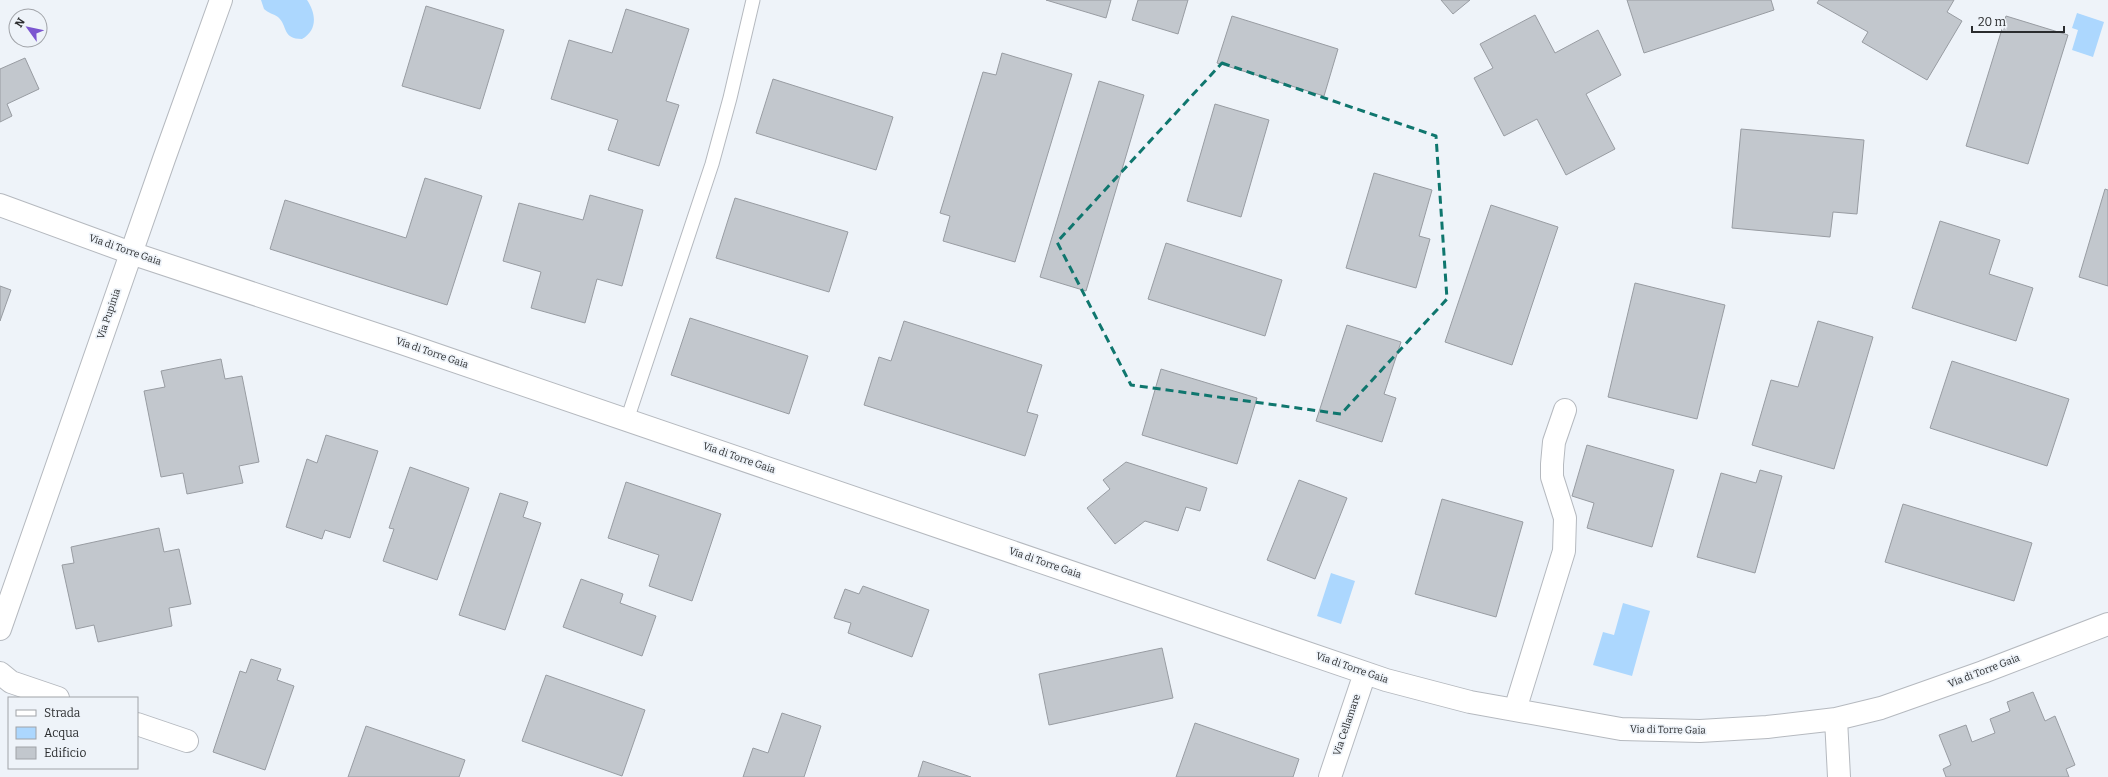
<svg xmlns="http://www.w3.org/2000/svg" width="2108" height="777" viewBox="0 0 2108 777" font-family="Bitter,serif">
  <rect width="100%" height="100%" fill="#eef3f9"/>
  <path fill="#acd7fe" d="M261,0H307C316,13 318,30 302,39C282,39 288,26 278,17C274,14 268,13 264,9Z
    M2077,13L2104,22L2093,57L2072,50L2078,30L2072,28Z
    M1331,573L1355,581L1341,624L1317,616Z
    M1623,603L1650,611L1632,676L1593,665L1603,632L1614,635Z"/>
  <path fill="#c2c7cd" stroke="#989ca2" d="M1046,0H1111L1106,18Z
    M1138,0H1188L1178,34L1132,20Z
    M1441,0H1470L1453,14Z
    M1627,0H1771L1774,10L1644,53Z
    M1819,0H1954L1947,12L1962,21L1927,80L1862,42L1868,32L1817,3Z
    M426,6L504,30L480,109L402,86Z
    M626,9L689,29L666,101L679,105L659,166L608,150L618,120L551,99L569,40L612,53Z
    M1535,15L1555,53L1598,30L1621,75L1586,94L1615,149L1566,175L1537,119L1504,136L1474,78L1493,68L1480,44Z
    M1232,16L1338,49L1324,96L1217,63Z
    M2006,16L2068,35L2028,164L1966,146Z
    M1002,53L1072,74L1015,262L943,241L950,216L940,213L983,72L996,75Z
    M25,58L39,89L7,104L12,116L0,122V69Z
    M773,79L893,117L876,170L756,133Z
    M1099,81L1144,95L1086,291L1040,277Z
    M1215,104L1269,120L1241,217L1187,201Z
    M1741,129L1864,140L1857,214L1833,212L1830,237L1732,228Z
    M1374,173L1432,190L1419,236L1430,239L1416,288L1346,268Z
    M425,178L482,196L447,305L270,249L285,200L406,238Z
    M2105,189L2108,190V286L2079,277Z
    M590,195L643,210L622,286L597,279L585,323L531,308L541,272L503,261L519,203L583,220Z
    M735,198L848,232L829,292L716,258Z
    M1491,205L1558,227L1512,365L1445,342Z
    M1940,221L2000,240L1989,274L2033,288L2016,341L1912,308Z
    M1166,243L1282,280L1265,336L1148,299Z
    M1635,283L1725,305L1697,419L1608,397Z
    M0,286L11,290L0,321Z
    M690,318L808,356L789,414L671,375Z
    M904,321L1042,365L1027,412L1038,415L1025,456L864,405L879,357L891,361Z
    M1818,321L1873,337L1834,469L1752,445L1771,380L1798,387Z
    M1347,325L1401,342L1384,394L1396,398L1382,442L1316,421Z
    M221,359L225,379L242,376L259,462L239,466L243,483L187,494L183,473L161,477L144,391L165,387L161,371Z
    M1952,361L2069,399L2047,466L1930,428Z
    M1161,369L1257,398L1237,464L1142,435Z
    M326,435L378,451L350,538L325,530L322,539L286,527L307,459L317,463Z
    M1587,445L1674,470L1652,547L1587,528L1594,503L1572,496Z
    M1126,462L1207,488L1200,511L1186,507L1178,531L1145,521L1115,544L1087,508L1110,489L1103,480Z
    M410,467L469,488L437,580L383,561L394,529L389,528Z
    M1760,470L1782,476L1755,573L1697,557L1721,473L1756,483Z
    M1299,480L1347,498L1315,579L1267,560Z
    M626,482L721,514L692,601L649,586L659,555L608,538Z
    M500,493L528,502L523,517L541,523L505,630L459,615Z
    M1442,499L1523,522L1496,617L1415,594Z
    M1903,504L2032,543L2014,601L1885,562Z
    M159,528L164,552L179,549L191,604L169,608L172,626L98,642L94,625L76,629L62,565L74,563L71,547Z
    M581,579L623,594L620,603L656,616L642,656L563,627Z
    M863,586L929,610L912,657L848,633L851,623L834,618L845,589L859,594Z
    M1162,648L1173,698L1049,725L1039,674Z
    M251,659L281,669L277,680L294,686L265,770L213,752L240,671L246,673Z
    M546,675L645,710L622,776L522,741Z
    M2033,692L2045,721L2055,716L2075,765L2066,769L2069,777H1946L1943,769L1951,765L1939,735L1966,725L1972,742L1995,733L1990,719L2010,711L2007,702Z
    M782,713L821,726L804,777H743L753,748L768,753Z
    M1195,723L1299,759L1293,777H1176Z
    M366,726L465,760L459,777H348Z
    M923,761L971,777H918Z"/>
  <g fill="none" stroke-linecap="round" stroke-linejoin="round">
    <g stroke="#b5b9bf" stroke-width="15">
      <path id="lane" d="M627,420L712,164L730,98L753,0"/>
    </g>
    <g stroke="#b5b9bf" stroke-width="24">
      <path id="street" d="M0,205L131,253L399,342L1386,680L1470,702L1621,729L1700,731L1767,727L1836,719L1881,708L1983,672L2108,624
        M0,629L164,159L221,0
        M0,673L11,682L58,698
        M1515,710L1564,551L1565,518L1552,477V464L1554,442L1565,410
        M1836,719L1839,777
        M137,724L187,741
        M1330,777L1365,673"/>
    </g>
    <use href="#lane" stroke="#fff" stroke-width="13"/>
    <use href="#street" stroke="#fff" stroke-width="22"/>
  </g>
  <path fill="none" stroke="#0f766e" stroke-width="3" stroke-dasharray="8 5" stroke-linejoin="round" d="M1222,63L1436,136L1447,299L1341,414L1131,385L1057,242Z"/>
  <g text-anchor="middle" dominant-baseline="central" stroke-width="3.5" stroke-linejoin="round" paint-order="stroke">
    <g font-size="10" fill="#2a2c2e" stroke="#eef3f9">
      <text transform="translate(125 250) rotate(19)">Via di Torre Gaia</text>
      <text transform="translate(109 314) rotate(-71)">Via Pupinia</text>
      <text transform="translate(432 353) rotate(19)">Via di Torre Gaia</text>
      <text transform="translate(739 458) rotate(19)">Via di Torre Gaia</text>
      <text transform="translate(1045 563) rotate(19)">Via di Torre Gaia</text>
      <text transform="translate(1352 668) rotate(19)">Via di Torre Gaia</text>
      <text transform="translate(1984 671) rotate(-21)">Via di Torre Gaia</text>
      <text transform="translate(1347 725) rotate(-71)">Via Cellamare</text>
      <text transform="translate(1668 730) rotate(1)">Via di Torre Gaia</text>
    </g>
  </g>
  <rect x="8" y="697" width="130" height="72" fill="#eef3f9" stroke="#a0a3a8"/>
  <rect x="16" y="710" width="20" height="6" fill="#ffffff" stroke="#a0a3a8"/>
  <text x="44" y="717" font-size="12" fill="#2a2c2e">Strada</text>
  <rect x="16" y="727" width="20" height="12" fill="#acd7fe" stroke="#a0a3a8"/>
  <text x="44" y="737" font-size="12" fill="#2a2c2e">Acqua</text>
  <rect x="16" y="747" width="20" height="12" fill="#c2c7cd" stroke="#a0a3a8"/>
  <text x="44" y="757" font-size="12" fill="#2a2c2e">Edificio</text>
  <g transform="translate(28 28) rotate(303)"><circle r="19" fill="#eef3f9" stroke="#a0a3a8"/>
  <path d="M0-3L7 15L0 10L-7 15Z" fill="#7b56d0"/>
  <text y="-6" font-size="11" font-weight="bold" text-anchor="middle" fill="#2a2c2e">N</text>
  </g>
  <path d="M1972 26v6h92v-6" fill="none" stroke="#2a2c2e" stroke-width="2"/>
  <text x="1978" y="26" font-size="12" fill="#2a2c2e" stroke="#eef3f9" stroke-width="3" paint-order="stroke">20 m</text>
</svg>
